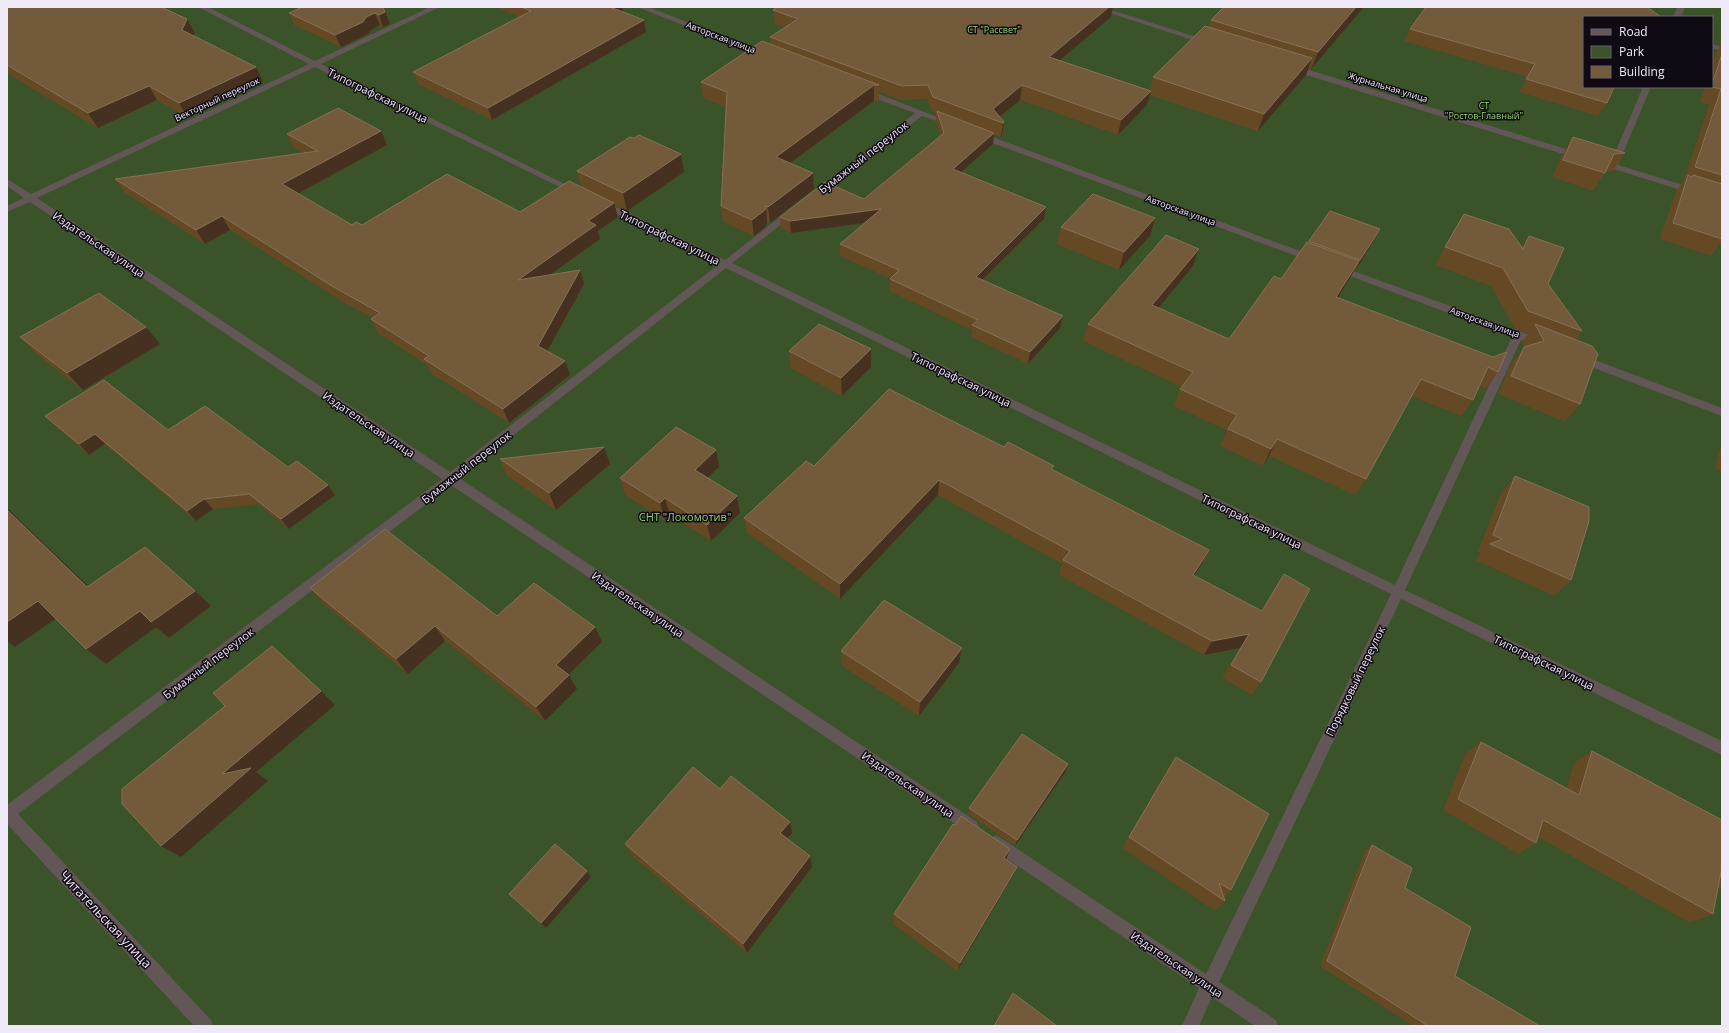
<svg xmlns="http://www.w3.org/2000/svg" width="1729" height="1033" viewBox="0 0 1729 1033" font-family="'Open Sans',sans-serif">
  <rect width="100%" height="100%" fill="#291e33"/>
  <path fill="#3a5329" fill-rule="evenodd" d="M7,7H1722V1026H7ZM1584,17H1712V87H1584Z"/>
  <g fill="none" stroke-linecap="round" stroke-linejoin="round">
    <path fill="#635656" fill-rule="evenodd" d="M198,7H208L315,61L430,7H440L321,64L581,192L580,194H574L315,67L37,198L450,472L719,264L600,206L598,204L600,202H606L725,260L790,209L793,208L798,211L796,213L732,263L1395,585L1512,337L1334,270L1332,268L1334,266L1337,265L1544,340L1545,343L1544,346L1540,347L1521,340L1405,590L1722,741V755L1401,599L1219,982L1276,1020L1278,1026H1255L1212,997L1199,1026H1182L1199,988L991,848L988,843L991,838L996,835L1001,838L1206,974L1391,594L726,268L459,478L977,822L979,827L977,832L972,834L967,832L451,485L18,814L211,1020L213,1026H194L7,824V805L442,479L30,202L7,212V206L24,198L7,186V179L31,194L309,64Z
      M637,7H648L770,54L766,56H763Z
      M1091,7H1102L1212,42L1208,44H1205Z
      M1677,7H1685L1681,17H1673Z
      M1712,44L1722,47V51L1712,48Z
      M1290,66H1296L1582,154L1583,156L1582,158H1576L1290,70Z
      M1643,87H1651L1618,165L1722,197V203L1598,164L1597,162L1601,159L1611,162Z
      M860,89H866L955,124L951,126L922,116L819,196H813L812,194L813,192L915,113L860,93Z
      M979,132L1316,257L1318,259L1313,262L1310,261L976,137L975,135L976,133Z
      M1579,354L1722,408V416L1575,361L1574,358L1575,355Z"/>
  </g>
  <path fill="#644924" d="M7,7L195,33L193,36L256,67L263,81L187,117L157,100L98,128L8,74H7Z
    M496,7H622L623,12L644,20L646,32L492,120L418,84L413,72L520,17Z
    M777,7H1113L1111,17L1060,60L1150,91L1153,77L1209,27L1211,20L1223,9V7H1364L1311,69H1308L1306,75L1258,131L1150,95L1147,105L1118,135L1020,100L1000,117L1004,122L1002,136L1001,137L994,135L993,144L961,172L1046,207L1044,219L983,280L1063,316L1060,328L1028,364L971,337L972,330L889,291L890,279H891L840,256V244L864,223L791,233L781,228L780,217L864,199L941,136L936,123V113L932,111L927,99L901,100L879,92V101H874L790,164L814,189L770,223L767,222L766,226L754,236L723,222L721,206L726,107L703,98L701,82L771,45L770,37L785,28L774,24L773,10Z
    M384,8L390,24L383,27L380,25L371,30L368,34L341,47L294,25L289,13Z
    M1584,17L1607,103L1598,116L1519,92L1528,77L1404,41L1410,29Z
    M1722,37V242L1711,256L1660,239L1676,191L1683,182L1709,105L1700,102L1705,87H1712V66L1717,51L1721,45H1719Z
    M287,134L387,145L298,194L352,225H362L520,212L581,187L577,171L634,138L681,154L684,172L627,211L615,205L618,217L598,231L600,239L549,275L584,284L548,351L570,375L509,423L431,373L426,364L378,333L371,319L372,318L340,300L230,230L205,244L125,193L115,179L303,153L294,148Z
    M1573,137L1625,153L1613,171H1606L1593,191L1552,177L1562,155Z
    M1330,211L1380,229L1375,238L1356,270L1355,269L1350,278L1338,297L1498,372L1486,389L1479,386L1473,400L1461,416L1411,396L1366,479L1355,495L1269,456L1263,466L1220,446L1227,430L1174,406L1180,389L1182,387L1083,341L1088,324L1193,266L1158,308L1229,339L1281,279L1308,242Z
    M1464,214L1522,247L1529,236L1548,284L1582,331L1576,339L1580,404L1565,422L1498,394L1511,364L1525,347L1522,342L1528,334L1515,329L1491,286L1435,265Z
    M1155,218L1150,236L1119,270L1057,244L1061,227Z
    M146,327L160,344L83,390L36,354L20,337Z
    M789,351L871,367L842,396L790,368Z
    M45,416L168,430L288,467L335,495L289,529L258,504L213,509L196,521L105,444L89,455L55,426Z
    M1722,441V472L1715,469Z
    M1004,447L1053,470L1209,550L1201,565L1194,576L1262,611L1284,574L1261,682L1252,695L1222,678L1240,648L1204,655L1059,575L1062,564L938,495L840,599L747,533L744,518L814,466Z
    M500,459L610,464L556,510L507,476Z
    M719,467L708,478L737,496L740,513L711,541L670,515L665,520L625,495L620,478Z
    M1515,476L1571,580L1554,596L1475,560L1481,553L1478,551L1501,493Z
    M310,588L497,616L602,642L569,674L577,689L545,721L445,641L408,674L323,603Z
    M841,651L959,663L919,716L842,666Z
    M1481,742L1567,788L1574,763L1592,751L1722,820V889L1718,887L1713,914L1690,923L1538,837L1536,843L1518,854L1443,810L1465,754Z
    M1176,757L1231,890L1224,897L1225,901L1215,911L1122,848L1168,769Z
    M1068,764L1066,771L1015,846L968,814L969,808Z
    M720,789L792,833L787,839L810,856L812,867L747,953L631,855L625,844Z
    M1372,845L1405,888L1455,976L1540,1026H1413L1320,966L1365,851Z
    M1012,877L957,971L893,924L894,914Z"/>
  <path fill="#463120" d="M383,7H387L384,8L390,24L383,27L379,15Z
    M610,7H622L623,13Z
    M1109,7H1113L1111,17L1047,71L1049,57Z
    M1356,7H1364L1311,69L1318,52Z
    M375,13L380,25L371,30L368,34L341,47L335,35L366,17Z
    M187,19L195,33L189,44L182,30Z
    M644,20L646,32L492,120L488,108Z
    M1312,58L1306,75L1258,131L1264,114Z
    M256,67L263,81L187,117L179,103Z
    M874,85V101L777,173L776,157Z
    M1022,85L1020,100L996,120L993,109Z
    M149,86L157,100L98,128L88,113Z
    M1151,91L1147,105L1118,135L1121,120Z
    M1004,122L1002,136L1001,137L1003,123Z
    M381,131L387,145L290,198L282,184Z
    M994,133L993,144L952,180L953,169Z
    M681,154L684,172L627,211L623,193Z
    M813,173L814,189L770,223L768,207Z
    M614,203L618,217L598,231L600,239L523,294L518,280L588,221Z
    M766,206L767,222L766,226L754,236L752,220Z
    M1046,207L1044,219L974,288L976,277Z
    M881,209L880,221L791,233L790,221Z
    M222,216L230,230L205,244L196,230Z
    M1155,218L1150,236L1119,270L1124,252Z
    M1380,229L1375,238L1356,270L1360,260Z
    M1199,249L1193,266L1146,323L1152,305Z
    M1359,261L1350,278L1328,314L1336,297Z
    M580,270L584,284L543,359L538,346Z
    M1063,316L1060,328L1028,364L1030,352Z
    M146,327L160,344L83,390L67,373Z
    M871,349V367L842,396L841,378Z
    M565,361L570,375L509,423L503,409Z
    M95,434L105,444L89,455L79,444Z
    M1277,439L1269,456L1263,466L1271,449Z
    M604,447L610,464L556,510L549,493Z
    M716,450L719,467L699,486L695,470Z
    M939,480L938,495L840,599V584Z
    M328,485L335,495L289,529L281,519Z
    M737,496L740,513L711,541L707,525Z
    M665,498L670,515L665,520L660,503Z
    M204,499L213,509L196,521L187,511Z
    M7,508L106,603L87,587L7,510Z
    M1209,550L1201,565L1185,590L1193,575Z
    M195,591L211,606L169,638L156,627L106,664L86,649L140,611Z
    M38,601L58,617L15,647L7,641V622Z
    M435,626L445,641L408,674L396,659Z
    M595,627L602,642L564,679L556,665Z
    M1249,634L1240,648L1204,655L1212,641Z
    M962,648L959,663L919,716L920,702Z
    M569,675L577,689L545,721L536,707Z
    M321,691L335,705L256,772L268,781L181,857L161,846L222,774Z
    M1068,764L1066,771L1015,846L1017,840Z
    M790,822L792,833L782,845L780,833Z
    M1010,849L1006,860L1004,858Z
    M810,856L812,867L747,953L743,944Z
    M1017,867L1012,877L957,971L960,963Z
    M587,871L591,877L546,928L541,923Z"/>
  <path fill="#735a3b" stroke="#867158" d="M7,7H161L187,19L182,30L256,67L179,103L149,86L88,113L7,65Z
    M302,7H383L385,12L379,15L375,13L366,17L363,22L335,35L289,13Z
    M521,7H610L644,20L488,108L413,72L531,11Z
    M777,7H1109L1049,57L1151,91L1121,120L1022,85L993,109L1004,122L1003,123L933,97L928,85L902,86L770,37L798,19L773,10Z
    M1224,7H1356L1318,52L1211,20Z
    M1426,7H1647L1661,17H1584V87H1614L1607,103L1526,79L1535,64L1410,29Z
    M1205,26L1312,58L1264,114L1153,77Z
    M762,41L879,85H874L776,157L813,173L768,207L766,206L765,210L752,220L721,206L727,92L701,82Z
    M1722,54V175L1695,167L1721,89L1712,87V84Z
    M338,108L381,131L282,184L352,225L356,222L362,225L447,174L520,212L569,181L614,203L588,221L596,225L518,280L580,270L538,346L565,361L503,409L424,359L429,356L371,319L380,313L332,286L222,216L196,230L115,179L318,151L287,134Z
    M937,111L994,133L953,169L1046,207L976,277L1063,316L1030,352L972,325L978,320L890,279L899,270L840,244L881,209L790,221L780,217L825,182L864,199L944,133Z
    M639,135L681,154L623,193L577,171L630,137L634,138Z
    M1573,137L1625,153L1614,154L1605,173L1563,160Z
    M1688,175L1692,177L1693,175L1722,184V239L1673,223Z
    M1093,194L1155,218L1124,252L1061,227Z
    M1330,211L1380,229L1360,260L1309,241Z
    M1464,214L1509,229L1523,249L1529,236L1564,248L1548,284L1582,331L1528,311L1503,268L1445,247Z
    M1166,235L1199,249L1152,305L1229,339L1274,276L1281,279L1307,242L1359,261L1336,297L1493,357L1507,352L1498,372L1488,367L1473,400L1421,379L1366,479L1277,439L1271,449L1228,429L1237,415L1180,389L1193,372L1088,324Z
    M99,293L146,327L67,373L20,337Z
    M819,324L871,349L841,378L789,351Z
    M1535,324L1592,346L1598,354L1580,404L1511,376L1524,347L1544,341Z
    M104,380L168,430L205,406L288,467L297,461L328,485L281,519L249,494L204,499L187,511L95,434L79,444L45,416Z
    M889,389L1004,447L1008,442L1054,466L1051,469L1209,550L1193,575L1262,611L1284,574L1310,589L1261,682L1231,665L1249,634L1212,641L1063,560L1070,551L939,480L840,584L744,518L806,461L814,466Z
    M676,427L716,450L695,470L737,496L707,525L665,498L660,503L620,478Z
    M604,447L549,493L500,459Z
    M1515,476L1589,507V521L1571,580L1490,544L1502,539L1493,535Z
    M7,510L87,587L145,547L195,591L151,622L140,611L86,649L38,601L7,622Z
    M385,529L497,616L534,583L595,627L556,665L569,675L536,707L435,626L396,659L310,588Z
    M884,600L962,648L920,702L841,651Z
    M272,646L321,691L222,774L251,768L161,846L122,804V789L225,706L213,693Z
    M1022,734L1068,764L1017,840L969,808Z
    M1481,742L1579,795L1592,751L1722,820V867L1713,914L1543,820L1536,843L1458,799Z
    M1176,757L1269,814L1231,890L1219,883L1225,901L1129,837Z
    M693,767L720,789L731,776L790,822L780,833L810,856L743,944L625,844Z
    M961,816L1010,849L1004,858L1017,867L960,963L894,914L953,824L955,825Z
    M555,844L587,871L541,923L509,894Z
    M1372,845L1412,868L1405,888L1471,927L1455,976L1540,1026H1428L1327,961Z
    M1013,993L1057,1026H994Z"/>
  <g text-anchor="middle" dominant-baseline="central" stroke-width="3" stroke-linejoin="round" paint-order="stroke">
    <g font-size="9" fill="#9ad470" stroke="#0f0a13">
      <text x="994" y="29">СТ "Рассвет"</text>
      <text x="1484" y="105">СТ<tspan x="1484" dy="10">"Ростов-Главный"</tspan></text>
    </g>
    <g font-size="9" fill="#f0e9f7" stroke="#0f0a13">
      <text transform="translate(721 37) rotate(21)">Авторская улица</text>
      <text transform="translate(1388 87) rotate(17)">Журнальная улица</text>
      <text transform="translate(217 99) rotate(-25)">Векторный переулок</text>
      <text transform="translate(1181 210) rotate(20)">Авторская улица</text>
      <text transform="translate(1485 322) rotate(20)">Авторская улица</text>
    </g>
    <g font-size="11" fill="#f0e9f7" stroke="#0f0a13">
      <text transform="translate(378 95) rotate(26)">Типографская улица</text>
      <text transform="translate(863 157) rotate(-38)">Бумажный переулок</text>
      <text transform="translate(670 237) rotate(26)">Типографская улица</text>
      <text transform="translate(99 244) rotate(34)">Издательская улица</text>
      <text transform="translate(961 379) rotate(26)">Типографская улица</text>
      <text transform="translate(369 424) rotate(34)">Издательская улица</text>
      <text transform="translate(466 467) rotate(-38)">Бумажный переулок</text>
      <text transform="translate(1252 521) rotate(26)">Типографская улица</text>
      <text transform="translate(638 604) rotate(34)">Издательская улица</text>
      <text transform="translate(1544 662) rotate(26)">Типографская улица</text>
      <text transform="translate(208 663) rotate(-37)">Бумажный переулок</text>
      <text transform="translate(1355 681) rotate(-64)">Порядковый переулок</text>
      <text transform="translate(908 784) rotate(34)">Издательская улица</text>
      <text transform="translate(1177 964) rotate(34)">Издательская улица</text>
    </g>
    <g font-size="11" fill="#9ad470" stroke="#0f0a13">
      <text x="685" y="516">СНТ "Локомотив"</text>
    </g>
    <g font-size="13" fill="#f0e9f7" stroke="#0f0a13">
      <text transform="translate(106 919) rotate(47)">Читательская улица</text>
    </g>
  </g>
  <rect width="1729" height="1033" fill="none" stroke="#f0e9f7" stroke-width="16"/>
  <rect x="1583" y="16" width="130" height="72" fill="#0f0a13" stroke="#69636e"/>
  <rect x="1591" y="29" width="20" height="6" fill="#635656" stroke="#69636e"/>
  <text x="1619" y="36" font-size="12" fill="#f0e9f7">Road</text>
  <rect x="1591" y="46" width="20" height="12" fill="#3a5329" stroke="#69636e"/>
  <text x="1619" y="56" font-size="12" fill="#f0e9f7">Park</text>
  <rect x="1591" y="66" width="20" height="12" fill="#735a3b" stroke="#69636e"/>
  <text x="1619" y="76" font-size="12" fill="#f0e9f7">Building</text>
</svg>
